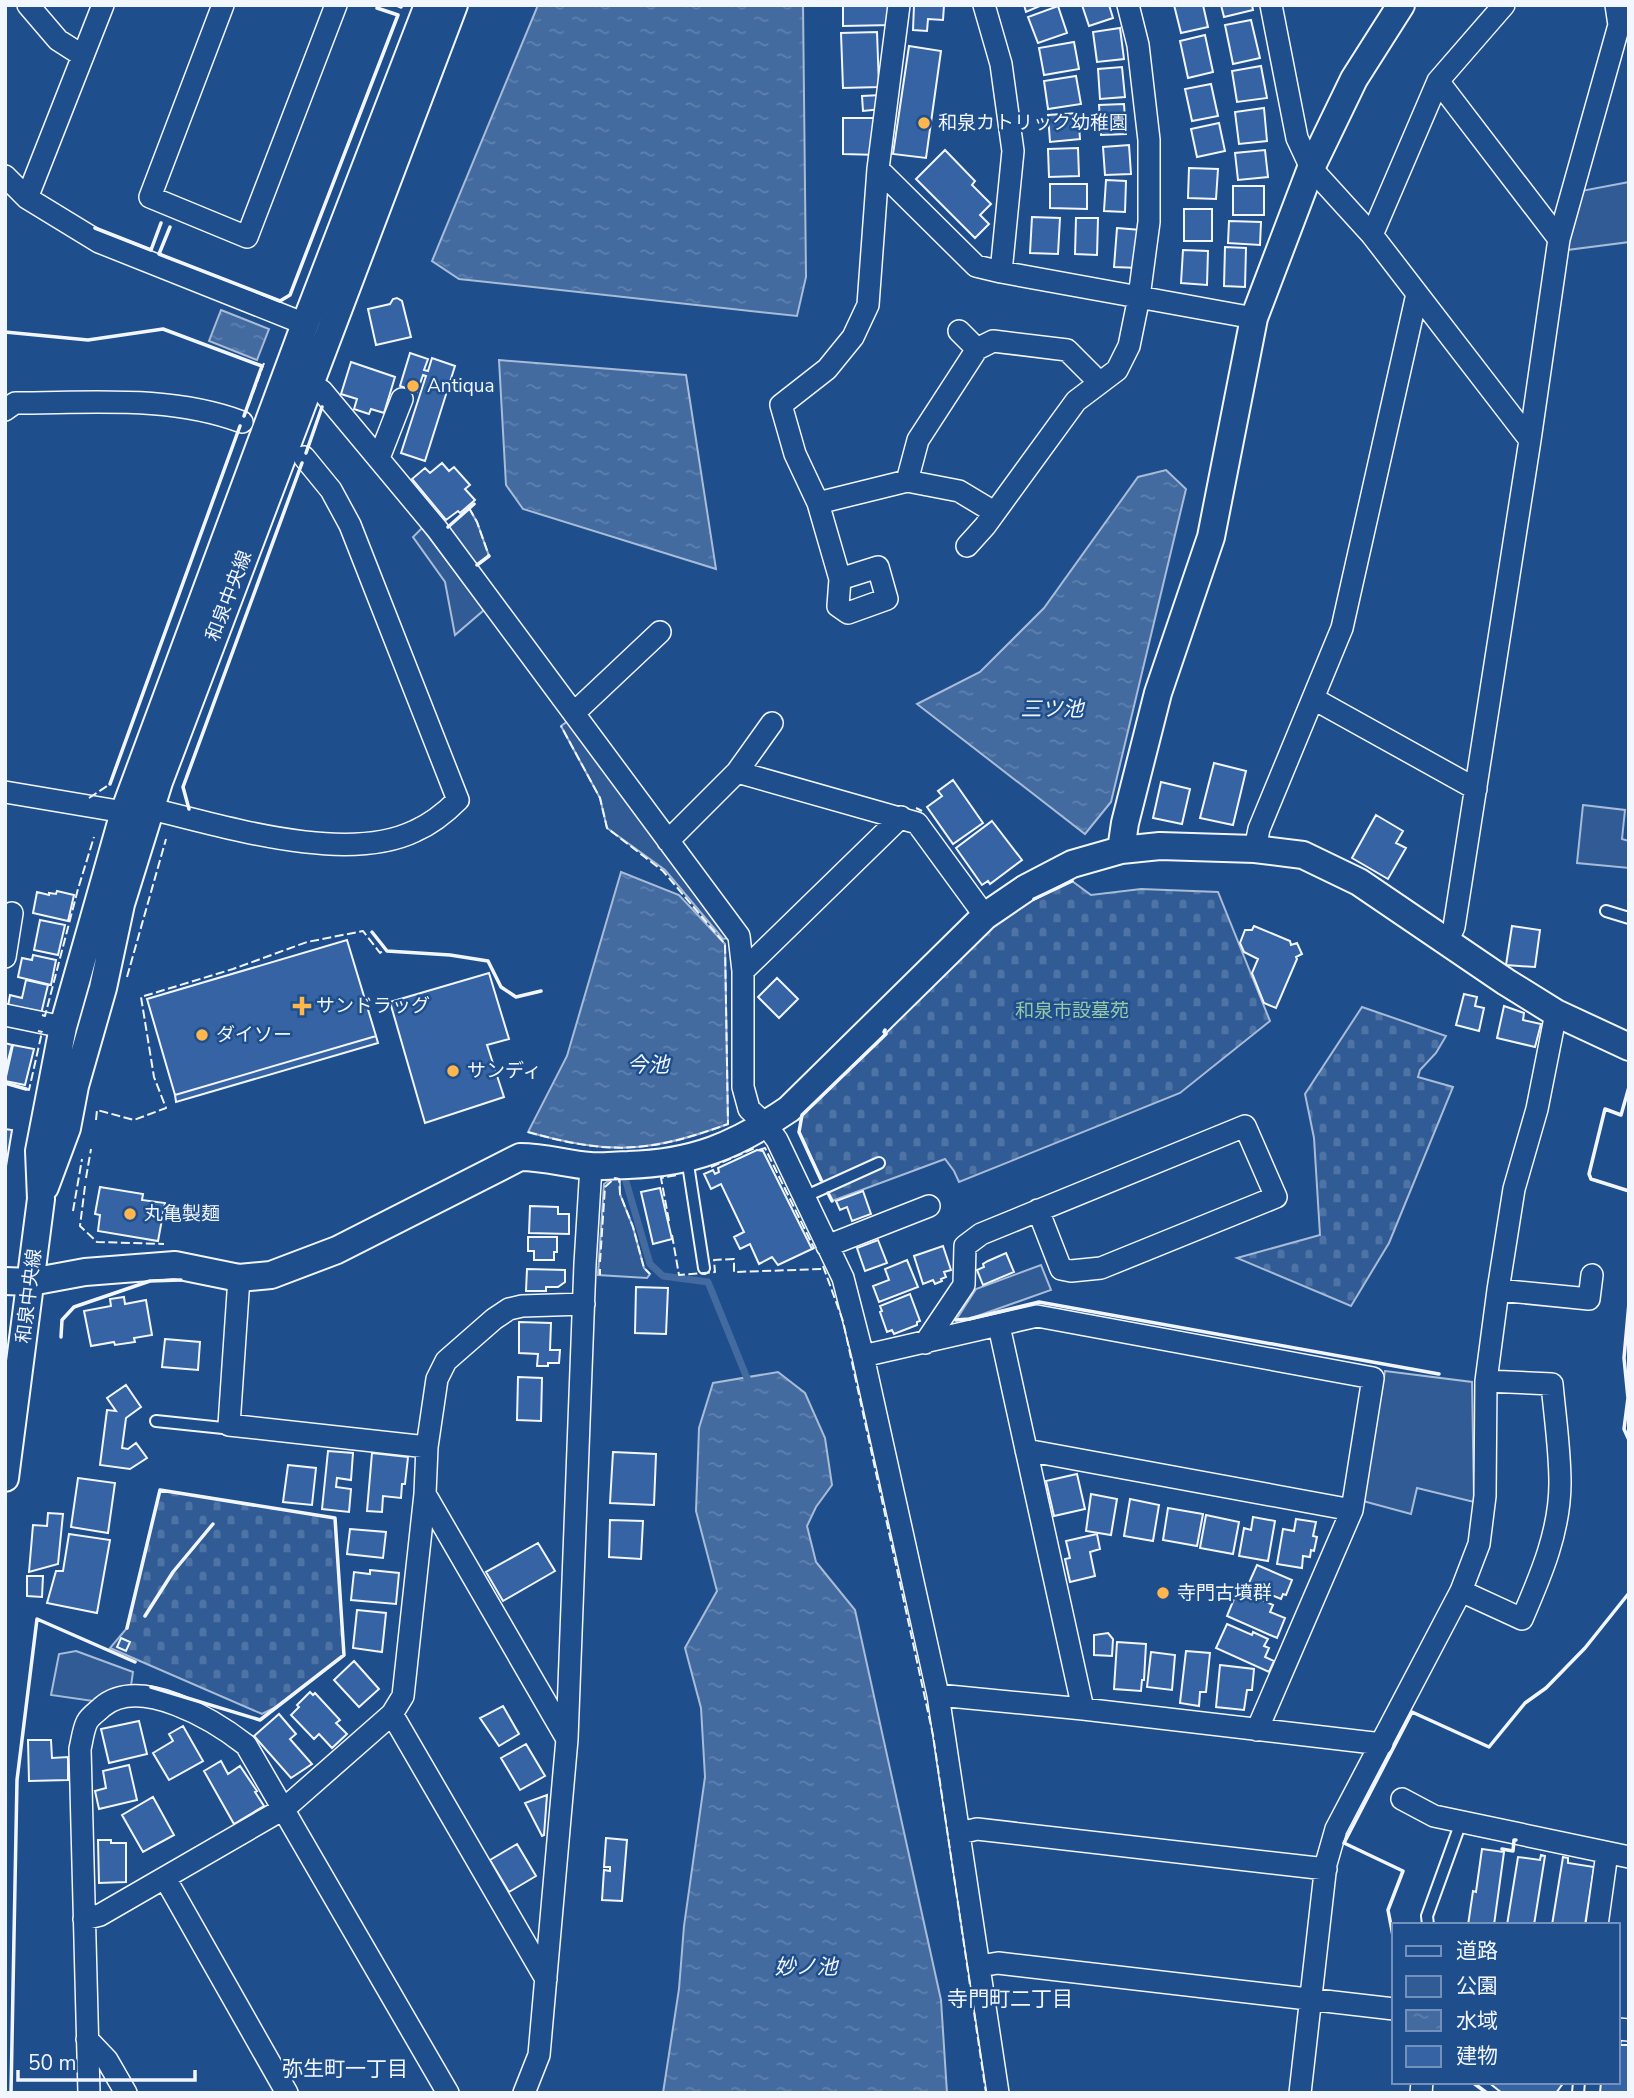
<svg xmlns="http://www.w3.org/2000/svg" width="1634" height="2098" viewBox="0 0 1634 2098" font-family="'Nunito Sans','Noto Sans JP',sans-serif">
  <defs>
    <pattern id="cemetery-stones" width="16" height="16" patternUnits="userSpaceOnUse" patternTransform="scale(1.75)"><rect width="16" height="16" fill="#305b95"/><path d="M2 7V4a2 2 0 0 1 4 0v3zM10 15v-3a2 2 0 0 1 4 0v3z" fill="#4e73a5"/></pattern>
    <pattern id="water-ripples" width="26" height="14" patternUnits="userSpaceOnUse" patternTransform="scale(1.75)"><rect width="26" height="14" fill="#446ba0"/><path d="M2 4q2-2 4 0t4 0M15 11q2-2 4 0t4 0" fill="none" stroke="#5f81ae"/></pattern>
  </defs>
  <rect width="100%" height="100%" fill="#1f4e8c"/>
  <path fill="url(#cemetery-stones)" stroke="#a8bbd7" stroke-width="2" d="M1072,881L1091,895L1141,889L1218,892L1270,1021L1180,1093L959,1182L954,1171L945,1159L832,1201L799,1132L802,1115L886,1034L884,1032L998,919L1028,901Z
    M1362,1007L1446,1036L1436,1053L1420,1070L1418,1077L1453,1087L1389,1243L1351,1306L1237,1258L1320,1235L1314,1138L1305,1094Z
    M160,1490L335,1518L344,1655L280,1705L262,1714L110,1648L127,1628Z"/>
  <path fill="#305b95" stroke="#a8bbd7" stroke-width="2" d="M1629,182V242L1567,250L1581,191Z
    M469,508L477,522L489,556L477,565L448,527Z
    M422,528L484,610L455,635L445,582L413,537Z
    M568,721L728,938L723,939L665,870L607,828L600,798L561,726Z
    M1583,805L1625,810L1622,839L1629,841V868L1577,863Z
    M614,1177L620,1178V1194L633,1227L644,1268L650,1274L647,1278L598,1275L604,1184Z
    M1041,1265L1051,1290L969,1319L956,1320L976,1289Z
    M1385,1371L1472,1382L1474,1502L1417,1488L1411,1514L1363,1501Z
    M76,1651L133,1672L131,1686L102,1694L93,1701L51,1695L59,1654Z"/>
  <path fill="url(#water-ripples)" stroke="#a8bbd7" stroke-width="2" d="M538,5H803L806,277L797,316L459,279L432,261Z
    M221,310L269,329L257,360L209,341Z
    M499,360L686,375L716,569L523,509L506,485Z
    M1166,470L1186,489L1111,802L1085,834L917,704L980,672L1044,608L1138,477Z
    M621,872L679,895L725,944L728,1124C649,1153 609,1155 528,1132L567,1056Z
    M778,1372L805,1393L825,1438L832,1485L816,1507L807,1526L816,1562L855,1610L941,2000L947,2093H663L679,1989L684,1926L705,1777L701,1708L685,1648L717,1591L696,1511L699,1428L713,1383Z"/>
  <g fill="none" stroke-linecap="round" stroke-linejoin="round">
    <path stroke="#446ba0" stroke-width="7" d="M625,1178L650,1264L663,1276L708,1282L749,1383"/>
  </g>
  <path fill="#3563a3" stroke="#f2f6ff" stroke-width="2" d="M843,5H892V25L843,26Z
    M914,5H944L943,20L928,19L927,31L913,30Z
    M1024,5H1042L1026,12Z
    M1082,5H1109L1113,18L1089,26Z
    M1174,5H1203L1208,27L1181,33Z
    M1221,5H1252L1253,10L1224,17Z
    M1058,6L1067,33L1038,43L1028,17Z
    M1251,20L1260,58L1233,64L1225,25Z
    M1120,28L1124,59L1097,62L1093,32Z
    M877,32L879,87L843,88L841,33Z
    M1205,35L1213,72L1188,78L1180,41Z
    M1074,42L1079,69L1044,75L1039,48Z
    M909,46L941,51L926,158L893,154Z
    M1261,66L1267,98L1237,102L1232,71Z
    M1122,67L1125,97L1100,99L1098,69Z
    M1076,76L1081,104L1048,109L1044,81Z
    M1211,84L1218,116L1192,121L1185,89Z
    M881,95L882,109L863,111L862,96Z
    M1124,104L1126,134L1101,135L1099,105Z
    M1264,108L1267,141L1239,144L1235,112Z
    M1078,113L1080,139L1050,142L1048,115Z
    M843,118H880L879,155L843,154Z
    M1219,123L1225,151L1197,157L1191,129Z
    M1129,145L1131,174L1105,175L1103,147Z
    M1078,148L1079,176L1049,177L1048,149Z
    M945,150L975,181L972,185L991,204L980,215L989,224L975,238L916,179Z
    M1265,150L1268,177L1238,180L1235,153Z
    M1189,168L1218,169L1216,199L1188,198Z
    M1106,180L1126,181L1125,212L1104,211Z
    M1050,184H1087V209L1050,208Z
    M1233,186H1264V215H1233Z
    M1184,209H1212V241H1184Z
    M1032,217L1060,218L1058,254L1030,253Z
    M1076,218H1098L1097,255L1075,254Z
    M1229,221L1261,222L1260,245L1228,243Z
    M1117,228L1141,230L1138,268L1114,267Z
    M1225,247L1246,248L1245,287L1224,286Z
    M1183,250L1208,251L1207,285L1181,283Z
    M397,298L402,301L411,337L376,345L368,309L390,304L393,299Z
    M410,353L428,359L424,370L428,371L432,358L455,366L425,461L401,453L426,376L423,375L417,392L400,386Z
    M351,362L395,377L384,413L371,409L369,414L354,409L357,399L341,394Z
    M442,463L449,471L454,467L470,485L465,489L475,500L460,513L458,511L446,520L412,479L425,468L430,473Z
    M1214,763L1246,771L1233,825L1200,818Z
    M953,780L983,823L953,844L927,807L942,796L938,791Z
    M1161,782L1190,789L1182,824L1153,818Z
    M1376,815L1403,831L1396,843L1406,848L1388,879L1352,858Z
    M992,821L1022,860L990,884L988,881L982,885L956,848Z
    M57,891L74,895L68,921L33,913L37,892L49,895V893L56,894Z
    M40,920L65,925L58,955L34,950Z
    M1254,926L1290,941L1291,945L1297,943L1302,954L1296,957L1297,959L1276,1008L1264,1003L1252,973L1258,959L1244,952L1240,943L1245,930H1252Z
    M1512,926L1540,930L1535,967L1506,965Z
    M347,940L376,1036L175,1095L147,999Z
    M33,955L56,960L51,985L18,977L22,958L32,960Z
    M489,973L509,1039L487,1045L504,1097L425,1123L390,1002Z
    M777,978L798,999L779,1018L758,997Z
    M26,980L48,985L41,1014L8,1006L10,995L22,998Z
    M1464,994L1477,997L1475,1006L1484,1008L1479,1031L1456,1025Z
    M1504,1006L1524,1013L1523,1020L1541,1024L1535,1047L1497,1038Z
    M376,1036L378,1043L176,1102L175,1095Z
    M5,1043L12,1045L5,1072Z
    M13,1045L34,1049L25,1085L5,1081Z
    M5,1129L12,1130L5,1172Z
    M757,1150L763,1151L812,1249L778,1265L772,1257L759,1264L750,1244L740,1249L734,1237L744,1232L721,1184L711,1189L704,1174L713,1170L715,1174L719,1172L718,1168Z
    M100,1187L143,1194L142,1200L165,1203L158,1241L98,1231L100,1215L95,1214Z
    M660,1188L672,1239L653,1244L641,1192Z
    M863,1191L871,1214L852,1221L847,1207L840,1210L836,1201Z
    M530,1206L558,1207V1214H569V1234L529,1233Z
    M528,1237H557V1252H554V1260H534V1251H528Z
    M878,1240L887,1263L865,1271L857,1248Z
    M943,1246L951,1270L944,1272L946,1277L941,1279L942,1281L935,1284L933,1280L923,1284L914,1256Z
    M1006,1253L1014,1272L983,1285L977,1270L984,1267L983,1264L988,1261Z
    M907,1260L918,1287L879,1302L873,1286L889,1280L885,1269Z
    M527,1269L565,1270V1282L558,1287H546V1291H526Z
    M636,1287L668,1288L666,1334L635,1333Z
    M910,1294L920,1321L917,1322V1325L894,1334L892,1330L887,1332L880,1312L882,1311L880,1306Z
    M124,1297L125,1304L146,1300L152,1335L134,1338L135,1342L115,1345L114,1342L91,1346L84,1311L111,1306L110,1299Z
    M519,1322L551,1323L550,1350H560L559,1363H548V1366H537L538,1354L519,1353Z
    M165,1339L200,1342L198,1370L162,1367Z
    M518,1377L542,1378L541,1421L517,1420Z
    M126,1385L141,1407L126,1418L122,1448L128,1449L136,1443L147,1458L130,1469L100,1465L107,1410L116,1411L107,1398Z
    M328,1451L353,1453L351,1480L337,1478L336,1487L351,1489L349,1512L322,1509Z
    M613,1452L656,1454L654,1505L610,1503Z
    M372,1453L408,1457L405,1484H402L401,1498L383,1496L382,1512L367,1511Z
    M288,1465L316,1468L312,1505L283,1502Z
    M1077,1474L1085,1509L1054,1516L1046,1481Z
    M78,1478L115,1483L108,1533L71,1527Z
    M1091,1494L1117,1499L1111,1535L1086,1531Z
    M1130,1499L1159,1505L1153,1541L1124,1536Z
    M1168,1508L1203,1514L1197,1546L1163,1540Z
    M48,1513L63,1514L58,1564L29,1572L33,1525L47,1526Z
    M1206,1515L1239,1522L1233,1554L1200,1548Z
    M1253,1517L1275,1521L1268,1561L1239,1556L1244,1528L1251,1530Z
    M1296,1519L1316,1522L1313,1536L1317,1537L1314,1551L1311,1550L1310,1557L1303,1556L1302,1568L1277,1564L1283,1529L1294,1531Z
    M610,1520L643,1521L641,1559L609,1557Z
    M350,1529L386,1532L383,1558L347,1554Z
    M69,1534L110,1540L97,1613L47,1603L56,1571H63Z
    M1097,1534L1100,1549L1090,1552L1095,1576L1070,1582L1065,1559L1070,1558L1066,1541Z
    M538,1543L555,1571L503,1601L486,1572Z
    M1257,1565L1292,1580L1286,1595L1283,1594L1281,1599L1248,1585Z
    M370,1570L399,1573L396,1604L351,1600L354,1572L370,1574Z
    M27,1576H43L42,1597L27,1596Z
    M1238,1589L1273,1605L1270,1612L1285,1618L1277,1638L1227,1616Z
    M357,1610L386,1613L382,1652L353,1648Z
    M1227,1624L1252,1635L1253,1632L1268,1639L1264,1646L1269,1648L1265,1657L1274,1661L1269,1672L1216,1648Z
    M1108,1633L1113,1639L1112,1656L1094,1655V1635Z
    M121,1638L130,1642L126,1651L117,1647Z
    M1117,1642L1146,1644L1144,1680H1142L1141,1691L1114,1689Z
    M1186,1651L1210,1653L1206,1692H1200L1199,1706L1180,1703Z
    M1151,1652L1175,1655L1172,1690L1147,1687Z
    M354,1661L379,1689L359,1707L334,1680Z
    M1220,1665L1254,1669L1252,1690H1247L1244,1710L1216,1707Z
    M310,1692L313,1695L315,1693L340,1720L336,1723L347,1734L332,1748L319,1734L314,1739L291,1715L299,1707L297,1705Z
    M503,1706L519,1734L499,1746L480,1718Z
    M279,1714L296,1734L290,1739L312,1764L291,1778L254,1736Z
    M139,1721L147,1754L109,1763L101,1729Z
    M183,1726L203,1761L169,1780L153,1753L173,1741L169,1734Z
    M28,1740H51L52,1758L68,1757V1780L29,1781Z
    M526,1744L545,1776L520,1790L501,1758Z
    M221,1761L228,1774L240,1766L257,1791L255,1792L264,1806L234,1824L204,1771Z
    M129,1765L137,1800L99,1809L95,1791L106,1788L103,1771Z
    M547,1795L544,1835L542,1836L525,1803Z
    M153,1797L174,1835L143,1852L122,1815Z
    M606,1838L627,1840L622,1901L602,1900L604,1870L610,1871V1867H604Z
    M98,1840H111V1843H126V1882L99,1883Z
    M517,1844L536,1876L509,1892L490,1860Z
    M1482,1849L1504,1852L1494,1925H1468L1473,1891L1476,1892Z
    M1541,1855L1545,1856L1534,1925H1507L1518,1857L1540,1860Z
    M1563,1857L1568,1858V1863L1594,1867L1585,1925H1552Z
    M1618,2040H1621L1620,2045H1629V2093H1600L1601,2082H1618Z
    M1488,2082H1564L1556,2093H1502Z"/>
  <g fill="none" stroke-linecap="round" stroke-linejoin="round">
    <g stroke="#f2f6ff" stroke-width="14">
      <path id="service" d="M1606,911L1629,918
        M687,1158L704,1268
        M804,1197L879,1163
        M156,1421L223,1428L229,1425
        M1428,1925L1427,1916L1461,1822
        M1578,2093L1579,2082"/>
    </g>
    <g stroke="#f2f6ff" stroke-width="24">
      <path id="minor" d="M28,5L58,40L83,56
        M223,5L150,197L247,237L336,5
        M899,5L878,169L976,266L1001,272L1254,318
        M984,5L1001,64L1013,151L1001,272
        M1271,5L1297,138L1311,168L1372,235L1530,440
        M1438,81L1559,239
        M5,176L27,198L99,242L305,324
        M27,198L103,5
        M1372,235L1438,81L1504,5
        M959,331L977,349
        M310,383L322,391L437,529L739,936L743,971V1087L749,1109L766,1125L777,1140L843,1278L863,1356L938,1695L998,2093
        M5,410L15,403C91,403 170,395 242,422
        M379,458L402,399
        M907,481L918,440L977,349L993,341L1067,350L1099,382
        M818,503L907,481L959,491L994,512
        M967,546L985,526L1076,401L1117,370L1129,346L1139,297L1149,222V140L1138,45L1128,5
        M840,579L878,567L887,599L848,613L838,606L840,579L818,503L795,454L781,405L827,369L853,337L868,305L878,169
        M1314,699L1476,789
        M574,713L660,632
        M737,772L917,823L985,916
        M5,792L124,812
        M151,809C224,826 345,865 415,831C431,824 445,813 458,800L350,525L331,490L304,457
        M668,841L737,772L772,723
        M1255,849L1259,829L1342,628L1417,294
        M1447,941L1454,927L1530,440L1559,239L1619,25L1616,5
        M5,957L12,913
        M743,971L901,817
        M5,1015L63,1027
        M827,1246L929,1206
        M239,1278L229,1425L427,1447
        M1498,1290L1589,1299L1592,1275
        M999,1326L1083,1709
        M925,1343L964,1285L965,1246L981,1234L1245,1126L1276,1197L1101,1268L1071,1271L1061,1269L1038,1210
        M863,1356L1037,1316L1373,1378L1352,1510L1257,1730
        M1026,1450L1352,1510
        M425,1494L567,1739
        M1461,1591L1522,1619C1541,1575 1560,1531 1560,1483C1560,1450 1555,1417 1552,1384L1486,1381
        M938,1695L1083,1709L1382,1744
        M392,1714L546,1979
        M1402,1799L1434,1816L1629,1857
        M960,1833L977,1829L1326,1869
        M165,1878L287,2093
        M84,1919L100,1915L285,1808L392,1714L403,1696L425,1494L427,1447L437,1379L446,1361L494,1319L509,1309L522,1306L584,1304
        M1597,1925L1607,1853
        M980,1966L998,1963L1394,2009
        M1618,2029L1629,2030
        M87,2039L107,2060L126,2093
        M89,2093L80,1749C82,1741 83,1730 87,1722C90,1716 97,1712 102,1707C140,1675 214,1720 246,1745L448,2093
        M524,2093L539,2055L567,1739L585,1264L591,1166
        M1300,2093L1326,1864L1336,1829L1461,1591L1479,1544L1485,1496L1486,1381L1498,1290L1514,1189L1537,1109L1556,1013
        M1421,2093L1422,2082"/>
    </g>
    <g stroke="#f2f6ff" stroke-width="30">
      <path id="tertiary" d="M1121,850L1125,823L1158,693L1211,537L1254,318L1311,168L1354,79L1401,5
        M45,1187L67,1128L75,1086L103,988L121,904L159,782L454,5
        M5,1281L31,1282L85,1272L175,1265L239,1278L271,1275L337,1250L520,1157C545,1157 566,1164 590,1166C602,1167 616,1165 628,1165C693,1163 735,1146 789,1109L985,916L1026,888L1072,864L1121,850L1160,846L1255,849L1303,855L1359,882L1506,982L1556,1013L1629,1047
        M5,1478L41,1199L39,1151L63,1027L124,812L305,324L428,5"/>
    </g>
    <use href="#service" stroke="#1f4e8c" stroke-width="10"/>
    <use href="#minor" stroke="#1f4e8c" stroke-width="21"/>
    <use href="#tertiary" stroke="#1f4e8c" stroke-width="26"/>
    <path stroke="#f2f6ff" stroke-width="2" stroke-dasharray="9 3.5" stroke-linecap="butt" d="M244,417L264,363
      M306,453L322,407
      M469,508L477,522L489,556
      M183,787L302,463
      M89,798L110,784L240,426
      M916,808L922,811
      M127,977L166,839
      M42,1015L45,1016L78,889L94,837
      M26,1089L29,1090L42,1032L38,1031
      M96,1120L97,1110L134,1120L166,1108L154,1077L141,997L233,969L307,942L363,931L380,953L385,949
      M528,1132C609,1155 649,1153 728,1124L725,944L663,871L607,828L600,798L561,726
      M759,1150L765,1148L814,1248L812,1249
      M711,1167L755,1148L757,1150
      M86,1178L91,1149
      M85,1186L80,1226L97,1242L164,1244
      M73,1211L82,1159
      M669,1221L661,1178L677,1175
      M672,1235L679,1275L715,1272L714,1260L734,1259V1272L823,1269
      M600,1262L605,1187L615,1178L619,1179L620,1194L633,1227L644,1268L650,1274
      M823,1266L843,1321L933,1735L986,2093
      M600,1275V1269"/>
    <path stroke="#f2f6ff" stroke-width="3.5" d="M396,5L401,7L402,5
      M170,227L159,254L280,301L290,295L398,15L377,8
      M95,228L151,250L161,223
      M5,332L88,340L163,329L262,366L244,416
      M306,453L322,407
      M448,527L474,504
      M477,565L489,556
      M110,784L240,426
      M189,809L183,787L302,463
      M1034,899L1072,881
      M372,932L387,951L450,955L488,961L501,987L516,997L541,991
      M5,1083L26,1089
      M1629,1087L1621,1115L1605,1109L1589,1174L1591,1179L1629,1191
      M821,1180L799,1132L802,1115L886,1034L884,1032L885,1030
      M828,1193L832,1201
      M1629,1303L1624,1358L1628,1398L1624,1429L1629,1440
      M956,1320L969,1319L1039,1302L1439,1374
      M61,1337L62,1320L74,1307L150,1281L181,1280
      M145,1616L173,1572L213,1524
      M127,1628L160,1490L335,1518L344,1655L260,1720L151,1687
      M1502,1849L1513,1851L1514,1840H1516
      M1394,1941L1388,1910L1403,1871L1344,1843L1412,1712L1489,1747L1525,1703L1546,1688L1585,1648L1629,1593
      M1472,2082L1487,2093
      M11,2093L17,1780L37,1619L135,1662"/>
  </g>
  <g fill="#ffb74d" stroke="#1f4e8c" stroke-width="2.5">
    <circle cx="924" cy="123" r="7"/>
    <circle cx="413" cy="386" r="7"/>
    <path d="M298.5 995.5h7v7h7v7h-7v7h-7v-7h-7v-7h7z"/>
    <circle cx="202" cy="1035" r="7"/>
    <circle cx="453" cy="1071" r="7"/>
    <circle cx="130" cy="1214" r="7"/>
    <circle cx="1163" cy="1593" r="7"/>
  </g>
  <g text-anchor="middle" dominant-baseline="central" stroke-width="5" stroke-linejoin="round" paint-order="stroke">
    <g font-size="19" fill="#f2f6ff" stroke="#1f4e8c" text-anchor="start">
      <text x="938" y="123">和泉カトリック幼稚園</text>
      <text x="427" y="386">Antiqua</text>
      <text x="316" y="1006">サンドラッグ</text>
      <text x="216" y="1035">ダイソー</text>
      <text x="467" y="1071">サンディ</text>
      <text x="144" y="1214">丸亀製麺</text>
      <text x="1177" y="1593">寺門古墳群</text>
    </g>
    <g font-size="19" fill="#f2f6ff" stroke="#1f4e8c">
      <text transform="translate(229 596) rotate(-69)">和泉中央線</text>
      <text transform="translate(29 1296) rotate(-83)">和泉中央線</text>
    </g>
    <g font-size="19" fill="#97c8a6" stroke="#1f4e8c">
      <text x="1072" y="1011">和泉市設墓苑</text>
    </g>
    <g font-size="21" font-style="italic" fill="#f2f6ff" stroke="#1f4e8c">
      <text x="1052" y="709">三ツ池</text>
      <text x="648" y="1065">今池</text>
      <text x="806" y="1967">妙ノ池</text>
    </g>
    <g font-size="21" fill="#f2f6ff" stroke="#1f4e8c">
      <text x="1010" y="1999">寺門町二丁目</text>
      <text x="345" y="2069">弥生町一丁目</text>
    </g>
  </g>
  <rect width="1634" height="2098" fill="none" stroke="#f2f6ff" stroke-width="14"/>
  <rect x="1392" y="1923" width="228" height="161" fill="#1f4e8c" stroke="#7391ba" stroke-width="2"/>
  <rect x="1406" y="1946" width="35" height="10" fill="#1f4e8c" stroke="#7391ba" stroke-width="2"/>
  <text x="1456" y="1958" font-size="21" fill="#f2f6ff">道路</text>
  <rect x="1406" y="1976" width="35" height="21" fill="#305b95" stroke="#7391ba" stroke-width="2"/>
  <text x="1456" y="1993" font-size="21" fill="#f2f6ff">公園</text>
  <rect x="1406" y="2010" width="35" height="21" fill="url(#water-ripples)" stroke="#7391ba" stroke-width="2"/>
  <text x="1456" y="2028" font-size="21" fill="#f2f6ff">水域</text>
  <rect x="1406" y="2046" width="35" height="21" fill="#3563a3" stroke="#7391ba" stroke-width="2"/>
  <text x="1456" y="2063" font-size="21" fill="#f2f6ff">建物</text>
  <path d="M18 2070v10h177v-10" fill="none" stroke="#f2f6ff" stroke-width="3.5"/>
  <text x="28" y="2070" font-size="21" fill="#f2f6ff" stroke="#1f4e8c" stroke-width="5" paint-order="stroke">50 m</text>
</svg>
